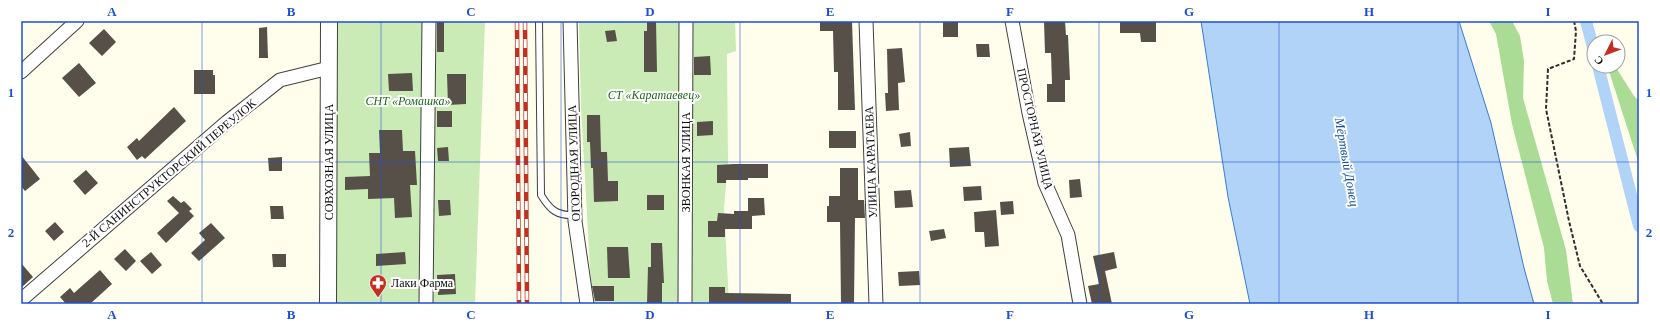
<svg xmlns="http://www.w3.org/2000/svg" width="1660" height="325" viewBox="0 0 1660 325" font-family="Georgia,serif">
  <rect width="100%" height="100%" fill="#fffeed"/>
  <path fill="#caeab6" d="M335,21H485L475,304H329Z
    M579,21H735L736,51L727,54L728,163L724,207L729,304H592L581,107Z"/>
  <path fill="#aadc95" d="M1489,21H1512L1520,36L1524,61L1523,98L1566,250L1573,304H1553L1547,281L1544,248L1512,124L1496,34Z
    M1609,66H1615L1634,96L1639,101V164L1608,68Z"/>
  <path fill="#b1d3f8" stroke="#367cd1" d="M1201,21H1459L1491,123L1524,268L1534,304H1250L1228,197Z"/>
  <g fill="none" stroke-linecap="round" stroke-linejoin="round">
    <path stroke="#b1d3f8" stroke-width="12" d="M1586,21L1594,51
      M1598,66L1639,226"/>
  </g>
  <path fill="#565049" d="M437,21H444V52H437Z
    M647,21H656L657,72H644V31H647Z
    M820,21H852L855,110H838V72H834L833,31H820Z
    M943,21H958V37H943Z
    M1044,21H1065L1066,35H1068L1070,80H1065V102H1047V84H1052L1051,53H1045Z
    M1120,21H1156V42H1141L1140,33H1120Z
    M267,27L268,58H259V28Z
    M104,29L116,42L102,56L89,43Z
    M615,30L617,41L607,42L605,31Z
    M976,44H989L990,57H977Z
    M902,48L905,82L898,83L899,110L886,111L885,93H888L887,49Z
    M710,56L711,75H694V57Z
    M79,63L96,83L79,97L62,78Z
    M194,70H213V75H215V94H194Z
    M412,73L413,91H389L388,74Z
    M447,74H466V104L448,105Z
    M174,107L186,121L145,159L142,156L137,160L127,147L137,138L139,141Z
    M437,111H452V127H437Z
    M587,115H600L601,152H607L608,181H618V201L594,202L593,168H591L590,142H587Z
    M713,121V135L697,136V122Z
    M379,130H402L403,151H415L417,185H410L412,217L395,218L394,198L368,199V189L345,190V177L370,176L369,153H380Z
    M829,131H856V148H829Z
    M910,132L911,146L901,147L899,134Z
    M448,147L449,161H438L437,148Z
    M969,147L971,166L950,167L949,148Z
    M21,155L40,179L25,191L21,186Z
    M282,157V171H269L268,158Z
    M734,164H768V178H748V180H726V183H717V165Z
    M840,168H858V200H864L865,218H855L854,304H841L840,222H827V206H829V196H840Z
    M86,170L98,183L85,195L73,181Z
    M1080,179L1082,197L1070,198L1069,180Z
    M981,186L982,200L964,201L963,187Z
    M911,190L913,207L895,208L894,191Z
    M647,195H664V210H647Z
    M173,196L181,203L184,201L192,209L189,211L194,216L166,243L157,233L179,213L167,201Z
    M748,198H764L765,215L752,216V229H725V237H708V221H717L718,213L734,214V211H748Z
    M438,200H450L451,215L439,216Z
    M1013,201L1014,214L1001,215L1000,202Z
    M270,206H283L284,219H271Z
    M996,210L999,246L985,247L984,232H975L974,212Z
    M55,222L64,232L54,241L45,231Z
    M211,223L225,238L199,261L191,253L205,240L199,233Z
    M944,229L946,238L931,241L929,231Z
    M651,243H662L664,283H662V304H647L648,267H651Z
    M607,247H628L630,278H608Z
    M125,249L136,261L126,271L114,259Z
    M151,252L162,265L152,274L140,261Z
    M405,252L406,264L376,266V254Z
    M1114,252L1117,268L1105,271L1112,304H1092L1088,286L1099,284L1093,256Z
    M272,254H286V267H273Z
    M21,263L33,277L21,288Z
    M100,270L112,284L90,304H66L60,297L70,288L74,293Z
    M919,271L920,285L899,286L898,272Z
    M455,274L456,294L438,295L437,275Z
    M592,286H614V301H595Z
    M709,287H725V293L791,294V304H709Z"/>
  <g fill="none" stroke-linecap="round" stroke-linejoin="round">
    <g stroke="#404040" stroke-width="8">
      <path id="service" d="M539,21L541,195C550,210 557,216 575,215"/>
    </g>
    <g stroke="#404040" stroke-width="15">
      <path id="minor" d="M570,21L575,221L587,304
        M866,21L876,304
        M1012,21L1029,113L1045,183L1068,235L1080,304
        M21,72L77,21
        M21,300L227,122L280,80L329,68
        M426,304L429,21
        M685,304L686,21"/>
    </g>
    <g stroke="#404040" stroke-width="18">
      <path id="tertiary" d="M328,304L329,21"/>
    </g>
    <path stroke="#2f2f2f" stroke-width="2" stroke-dasharray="4 2" stroke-linecap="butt" d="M1574,21L1576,31L1574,59L1548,69L1546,109L1569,221L1580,266L1603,304"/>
    <use href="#service" stroke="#fff" stroke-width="6"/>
    <use href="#minor" stroke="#fff" stroke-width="13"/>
    <use href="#tertiary" stroke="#fff" stroke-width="16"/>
    <g stroke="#c13121" stroke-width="4.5">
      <path id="rail" d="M517,21L519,304
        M525,21L527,304"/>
    </g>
    <use href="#rail" stroke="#fff" stroke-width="3" stroke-dasharray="9" stroke-linecap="butt"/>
  </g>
  <path fill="none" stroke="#1d4ed8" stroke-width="1" stroke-opacity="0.55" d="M202,21V304M381,21V304M561,21V304M740,21V304M920,21V304M1099,21V304M1279,21V304M1458,21V304M21,162H1639"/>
  <defs>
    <g id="pharmacy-pin" transform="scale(0.9)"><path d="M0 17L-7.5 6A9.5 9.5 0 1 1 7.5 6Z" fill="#c13121" stroke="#fff"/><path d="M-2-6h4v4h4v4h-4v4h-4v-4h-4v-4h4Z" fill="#fff"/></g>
  </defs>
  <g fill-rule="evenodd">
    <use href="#pharmacy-pin" x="378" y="283"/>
  </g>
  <g text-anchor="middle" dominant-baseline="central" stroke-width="4" stroke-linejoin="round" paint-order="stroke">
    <g font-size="12" font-style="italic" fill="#20671c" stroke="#fff">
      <text x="654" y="95">СТ «Каратаевец»</text>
      <text x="408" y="101">СНТ «Ромашка»</text>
    </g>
    <g font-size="12" fill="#0d0d0d" stroke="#fff">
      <text transform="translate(1035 129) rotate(77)">ПРОСТОРНАЯ УЛИЦА</text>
      <text transform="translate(329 162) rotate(-90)">СОВХОЗНАЯ УЛИЦА</text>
      <text transform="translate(686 162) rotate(-90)">ЗВОНКАЯ УЛИЦА</text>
      <text transform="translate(871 162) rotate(-92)">УЛИЦА КАРАТАЕВА</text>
      <text transform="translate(574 163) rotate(-92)">ОГОРОДНАЯ УЛИЦА</text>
      <text transform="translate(169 173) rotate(-40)">2-Й САНИНСТРУКТОРСКИЙ ПЕРЕУЛОК</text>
    </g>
    <g font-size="12" fill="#0d0d0d" stroke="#fff" text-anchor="start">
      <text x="391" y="283">Лаки Фарма</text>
    </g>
    <g font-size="13" font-style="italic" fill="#134fa3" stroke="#fff">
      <text transform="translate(1347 162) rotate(80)">Мёртвый Донец</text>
    </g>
  </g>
  <rect width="1660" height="325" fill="none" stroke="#ffffff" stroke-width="44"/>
  <g transform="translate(1606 54) rotate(228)"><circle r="19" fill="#ffffff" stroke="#9e9e9e"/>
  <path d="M0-3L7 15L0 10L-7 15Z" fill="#c13121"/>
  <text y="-6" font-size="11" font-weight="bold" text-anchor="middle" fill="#0d0d0d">С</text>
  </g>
  <rect x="22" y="22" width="1616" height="281" fill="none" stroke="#1d4ed8" stroke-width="1.5"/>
  <g font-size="13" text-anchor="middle" font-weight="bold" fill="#1d4ed8">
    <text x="112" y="16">A</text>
    <text x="291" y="16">B</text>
    <text x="471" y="16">C</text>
    <text x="650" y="16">D</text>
    <text x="830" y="16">E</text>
    <text x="1010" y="16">F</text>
    <text x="1189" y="16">G</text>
    <text x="1369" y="16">H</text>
    <text x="1548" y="16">I</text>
    <text x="11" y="97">1</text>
    <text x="1649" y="97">1</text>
    <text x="11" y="237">2</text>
    <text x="1649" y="237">2</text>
    <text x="112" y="319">A</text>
    <text x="291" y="319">B</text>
    <text x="471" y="319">C</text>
    <text x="650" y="319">D</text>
    <text x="830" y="319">E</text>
    <text x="1010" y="319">F</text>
    <text x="1189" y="319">G</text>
    <text x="1369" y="319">H</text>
    <text x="1548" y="319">I</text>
  </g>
</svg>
